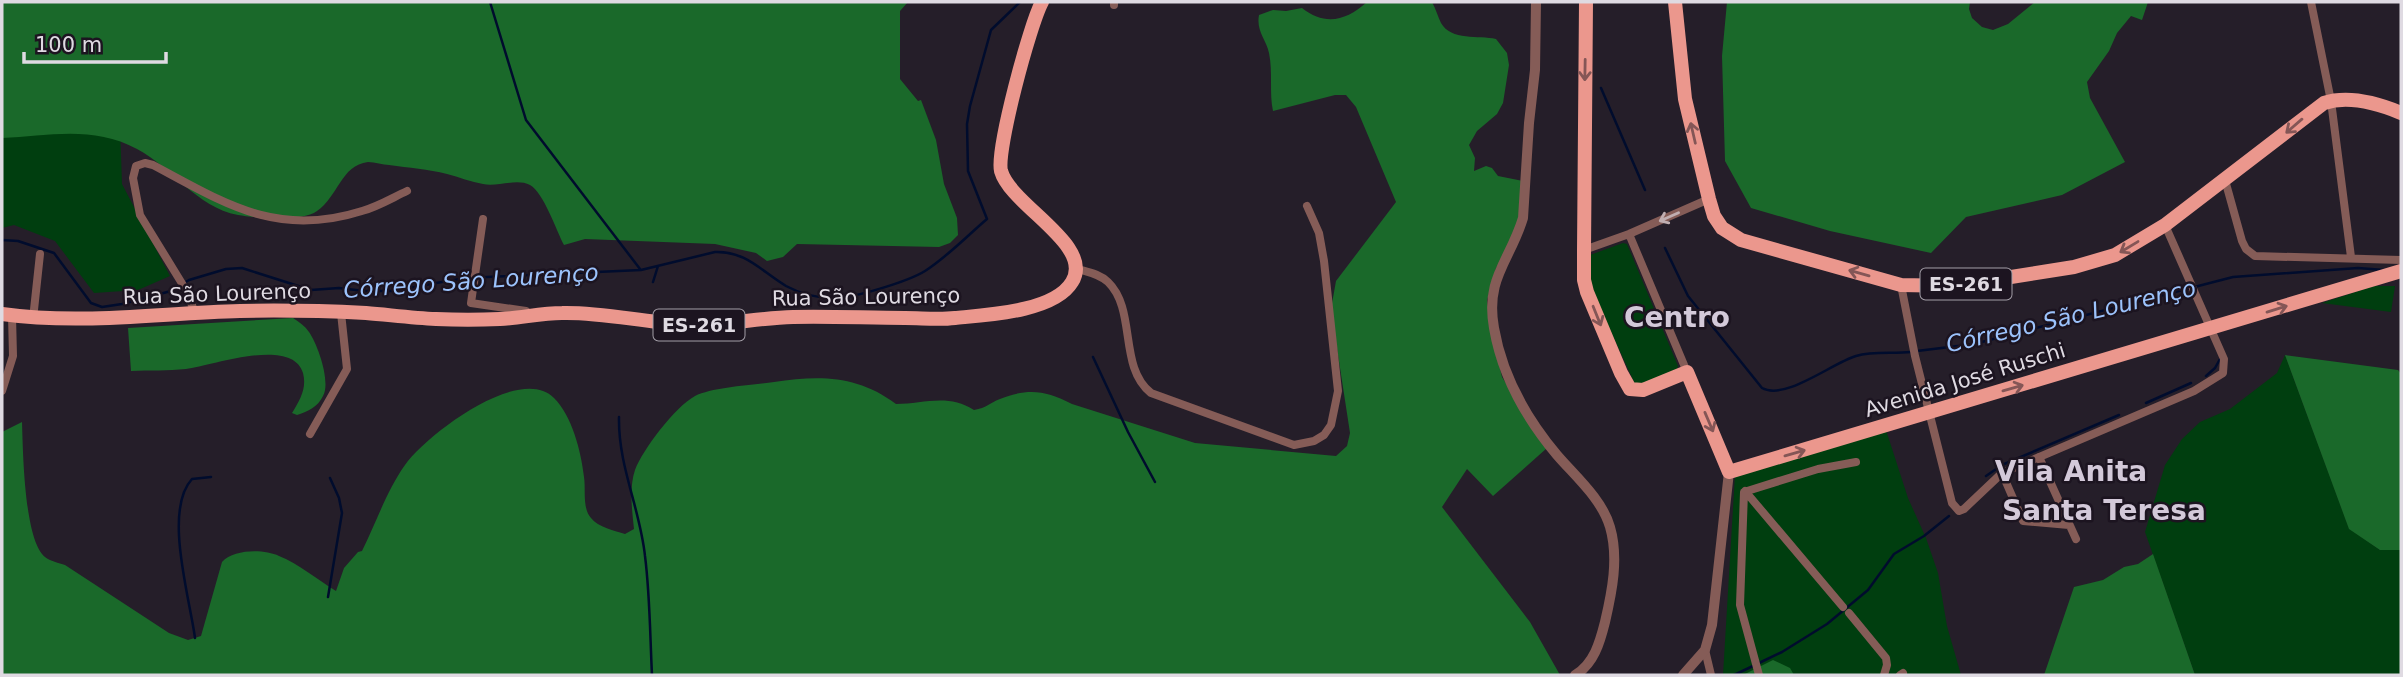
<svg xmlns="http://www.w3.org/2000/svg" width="2403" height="677" viewBox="0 0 2403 677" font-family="'DejaVu Sans',sans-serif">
  <rect width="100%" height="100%" fill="#251e29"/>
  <path fill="#003e0f" d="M2,123L120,125L122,184L170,276L138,290L94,293L55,241L14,225L2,228Z
    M1623,243L1627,244L1678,366L1677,369L1639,386L1635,384L1589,284L1590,255Z
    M2374,286H2395L2391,312L2322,303Z
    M2285,355L2349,528L2380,550H2401V675H2195L2145,532L2165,465L2182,439L2200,422L2230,409L2277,373Z
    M1886,430L1908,498L1926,538L1938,573L1947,626L1961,675H1723L1735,475Z"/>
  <path fill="#1a692a" d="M2,2H908L900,11V79L918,101L921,100L936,140L944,184L957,218L958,235L950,243L939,247L797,244L783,257L767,261L756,253L715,244L585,239L564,245C556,230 544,193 530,185C517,178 498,187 483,184C471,182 459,177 447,174C428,169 409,168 389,165C383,165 375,162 368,162C341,165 338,197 317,211C302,222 256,218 238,215C196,207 173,168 137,149C93,125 48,136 2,138Z
    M1367,2H1432C1436,9 1438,17 1441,23C1451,41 1479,35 1496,39L1507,53L1509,65L1503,103L1497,114L1477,131L1469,145L1475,158L1474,171L1486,166L1492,168L1498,176L1523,181L1516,238L1496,268L1487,300L1492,334L1502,377L1547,448L1493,496L1467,469L1442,507L1530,622L1560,675H2V432L22,422C23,450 24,540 45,557C50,561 59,563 65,565L169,633L188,640L201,636L222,562C234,549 264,549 279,556C299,564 318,580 336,591L344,568L358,552L362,551C376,523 387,490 405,465C425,436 520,363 554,398C572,416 581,451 584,477C586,489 582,508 591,518C598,527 615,531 625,534L634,529C632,510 629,488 635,470C643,449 675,407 695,396C713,387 753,385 774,382C819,375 858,375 896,404C923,404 948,393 974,410C987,408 989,403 1000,399C1028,388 1045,390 1072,404L1195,443L1336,456L1347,446L1350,433L1331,309L1336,281L1396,202L1356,107L1346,95H1335L1273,111C1269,93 1273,72 1269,53C1266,39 1256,31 1259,15L1273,10L1286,11L1302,8C1325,26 1346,21 1367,2Z
    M1727,2H1970L1969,9L1972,18L1982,27L1993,30L2008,24L2035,2H2148L2142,20L2131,16L2117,33L2109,51L2087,82L2090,98L2125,162L2062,195L1966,217L1931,253L1830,231L1751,208L1725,161L1722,56Z
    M293,318C299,322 305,326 309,332C318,345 331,382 323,396C318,407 307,412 297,415L292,413C300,400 307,388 303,373C292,336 212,366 186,369C168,371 149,370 131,371L128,328Z
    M2285,355L2398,370L2401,374V550H2380L2349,529Z
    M2153,554L2195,675H2044L2074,587L2103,580L2124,567L2138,564Z
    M1773,660L1790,668L1794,675H1743Z"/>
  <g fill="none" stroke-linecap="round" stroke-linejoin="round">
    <path stroke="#000c2d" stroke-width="2.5" d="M490,2L526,120L640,269
      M1601,88L1645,190
      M2,240L18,241L54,253L91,303L102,307L122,304L171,291L189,280L226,269L242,268L311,290L339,288L364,291H392L464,278L641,270L715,252C746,251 761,271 786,286C799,293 817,298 833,298C852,299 909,281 925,271C947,257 967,236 987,219L968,171L967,124L970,106L991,30L1020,2
      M1665,248L1688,296L1762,388C1785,401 1832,363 1856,356C1873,351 1893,354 1911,352
      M653,282L658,266
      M1917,351L1974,344L2233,277L2358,268L2384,270
      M1093,357L1128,432L1155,482
      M2206,376L2215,368L2220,359
      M2146,403L2191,383
      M619,417C618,466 640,508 645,556C650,595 650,636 652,675
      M1986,476L2002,465L2119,415
      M328,597L342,513L339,498L330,478
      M195,638C190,599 163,510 192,479L211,477
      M1759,663L1782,652L1827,624L1868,590L1894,554L1924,536L1949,516
      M1734,675L1753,666"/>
    <path stroke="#855c57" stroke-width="8" d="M1114,2V5
      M2311,2L2331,101L2351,257
      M2225,180L2242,241L2246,249L2255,256L2401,260
      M483,219L471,303L526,311
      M1629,234L1687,372
      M1584,250L1629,234L1709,199
      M1078,269C1088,272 1100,274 1108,282C1137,310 1118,367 1151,393L1294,445L1314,441L1324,435L1331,425L1338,391L1324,261L1319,233L1307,206
      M1901,285L1915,356L1952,503L1959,511L1964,509L2002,473L2194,391L2223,373L2224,359L2165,225
      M195,313L186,290L140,215L133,178L136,166L145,163L153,165C226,204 277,238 362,211C377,207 392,198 407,191
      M33,319L40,254
      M2,391L13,356L12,316
      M310,434L347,369L341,313
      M2039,457L2076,539
      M2002,473L2023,521L2069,525
      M1745,491L1843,607
      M1849,613L1886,658L1887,665L1884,675
      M1705,650L1711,675
      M1759,675L1740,605L1744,492L1818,469L1856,462
      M1900,675L1903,673"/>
    <path stroke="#855c57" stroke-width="10" d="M1536,2L1535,70L1529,123L1523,218C1510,261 1485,278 1494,328C1502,375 1526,418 1557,455C1575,476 1602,499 1610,527C1619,558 1612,592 1605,622C1600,642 1594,664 1575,675
      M1683,675L1705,650L1712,625L1729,472"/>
    <path stroke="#eb978d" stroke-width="14" d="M1586,2L1584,250V280L1587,292L1621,373L1630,389L1643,390L1687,372L1729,472L2401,271
      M1675,2L1685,99L1709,199L1714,216L1722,228L1741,240L1901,285L1954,286L2074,267L2115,255L2165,225L2324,103C2349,95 2377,103 2401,113
      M2,314C82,325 160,313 240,311C282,310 325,311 366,313C390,315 413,318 436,319C457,320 479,320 500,319C521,318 541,313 562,313C603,312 641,322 681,324C719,327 755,318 793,317C830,316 868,318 905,318C922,318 938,320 955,318C986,315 1054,312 1072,282C1095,245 1011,206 1001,171C996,150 1030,24 1042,2"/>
  </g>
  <defs><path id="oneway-shaft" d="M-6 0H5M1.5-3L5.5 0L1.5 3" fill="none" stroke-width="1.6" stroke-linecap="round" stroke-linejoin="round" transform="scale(1.75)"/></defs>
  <g stroke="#845656">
    <use href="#oneway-shaft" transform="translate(1585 70) rotate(91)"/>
    <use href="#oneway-shaft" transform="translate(2294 126) rotate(139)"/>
    <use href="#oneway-shaft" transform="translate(1693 133) rotate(-103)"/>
    <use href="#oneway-shaft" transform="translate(2129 247) rotate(149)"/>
    <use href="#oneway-shaft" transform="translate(1859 273) rotate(-164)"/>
    <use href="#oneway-shaft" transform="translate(2277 309) rotate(-17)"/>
    <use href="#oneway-shaft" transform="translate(1597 316) rotate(68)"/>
    <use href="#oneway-shaft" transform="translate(2013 388) rotate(-16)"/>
    <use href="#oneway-shaft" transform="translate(1709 422) rotate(67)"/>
    <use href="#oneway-shaft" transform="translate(1795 453) rotate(-16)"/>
  </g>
  <use stroke="#c0aeb1" href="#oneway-shaft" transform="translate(1669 217) rotate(156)"/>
  <g text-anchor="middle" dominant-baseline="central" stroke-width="5" stroke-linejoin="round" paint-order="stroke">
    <g fill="#1c1420" stroke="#a49fa8" stroke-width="2">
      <rect x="1920.5" y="268.5" width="91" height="31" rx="5"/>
      <rect x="653.5" y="309.5" width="91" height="31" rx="5"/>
    </g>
    <g font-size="19" font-weight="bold" fill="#dfdae2">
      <text x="1966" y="284">ES-261</text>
      <text x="699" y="325">ES-261</text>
    </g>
    <g font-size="21" fill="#dfdae2" stroke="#1c1420">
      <text transform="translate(217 294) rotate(-2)">Rua São Lourenço</text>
      <text transform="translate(866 297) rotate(-1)">Rua São Lourenço</text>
      <text transform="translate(1965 380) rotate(-17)">Avenida José Ruschi</text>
    </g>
    <g font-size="23" font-style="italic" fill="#9cc3fc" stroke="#1c1420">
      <text transform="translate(471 281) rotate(-4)">Córrego São Lourenço</text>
      <text transform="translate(2071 316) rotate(-13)">Córrego São Lourenço</text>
    </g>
    <g font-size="28" font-weight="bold" fill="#d3c9d9" stroke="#1c1420">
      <text x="1677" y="317">Centro</text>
      <text x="2071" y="471">Vila Anita</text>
      <text x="2104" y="510">Santa Teresa</text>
    </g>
  </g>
  <rect width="2403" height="677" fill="none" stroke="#dfdae2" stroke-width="7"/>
  <path d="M24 52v10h142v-10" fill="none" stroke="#dfdae2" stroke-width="3.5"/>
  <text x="35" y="52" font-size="21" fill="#dfdae2" stroke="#1c1420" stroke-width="5" paint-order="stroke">100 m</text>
</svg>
